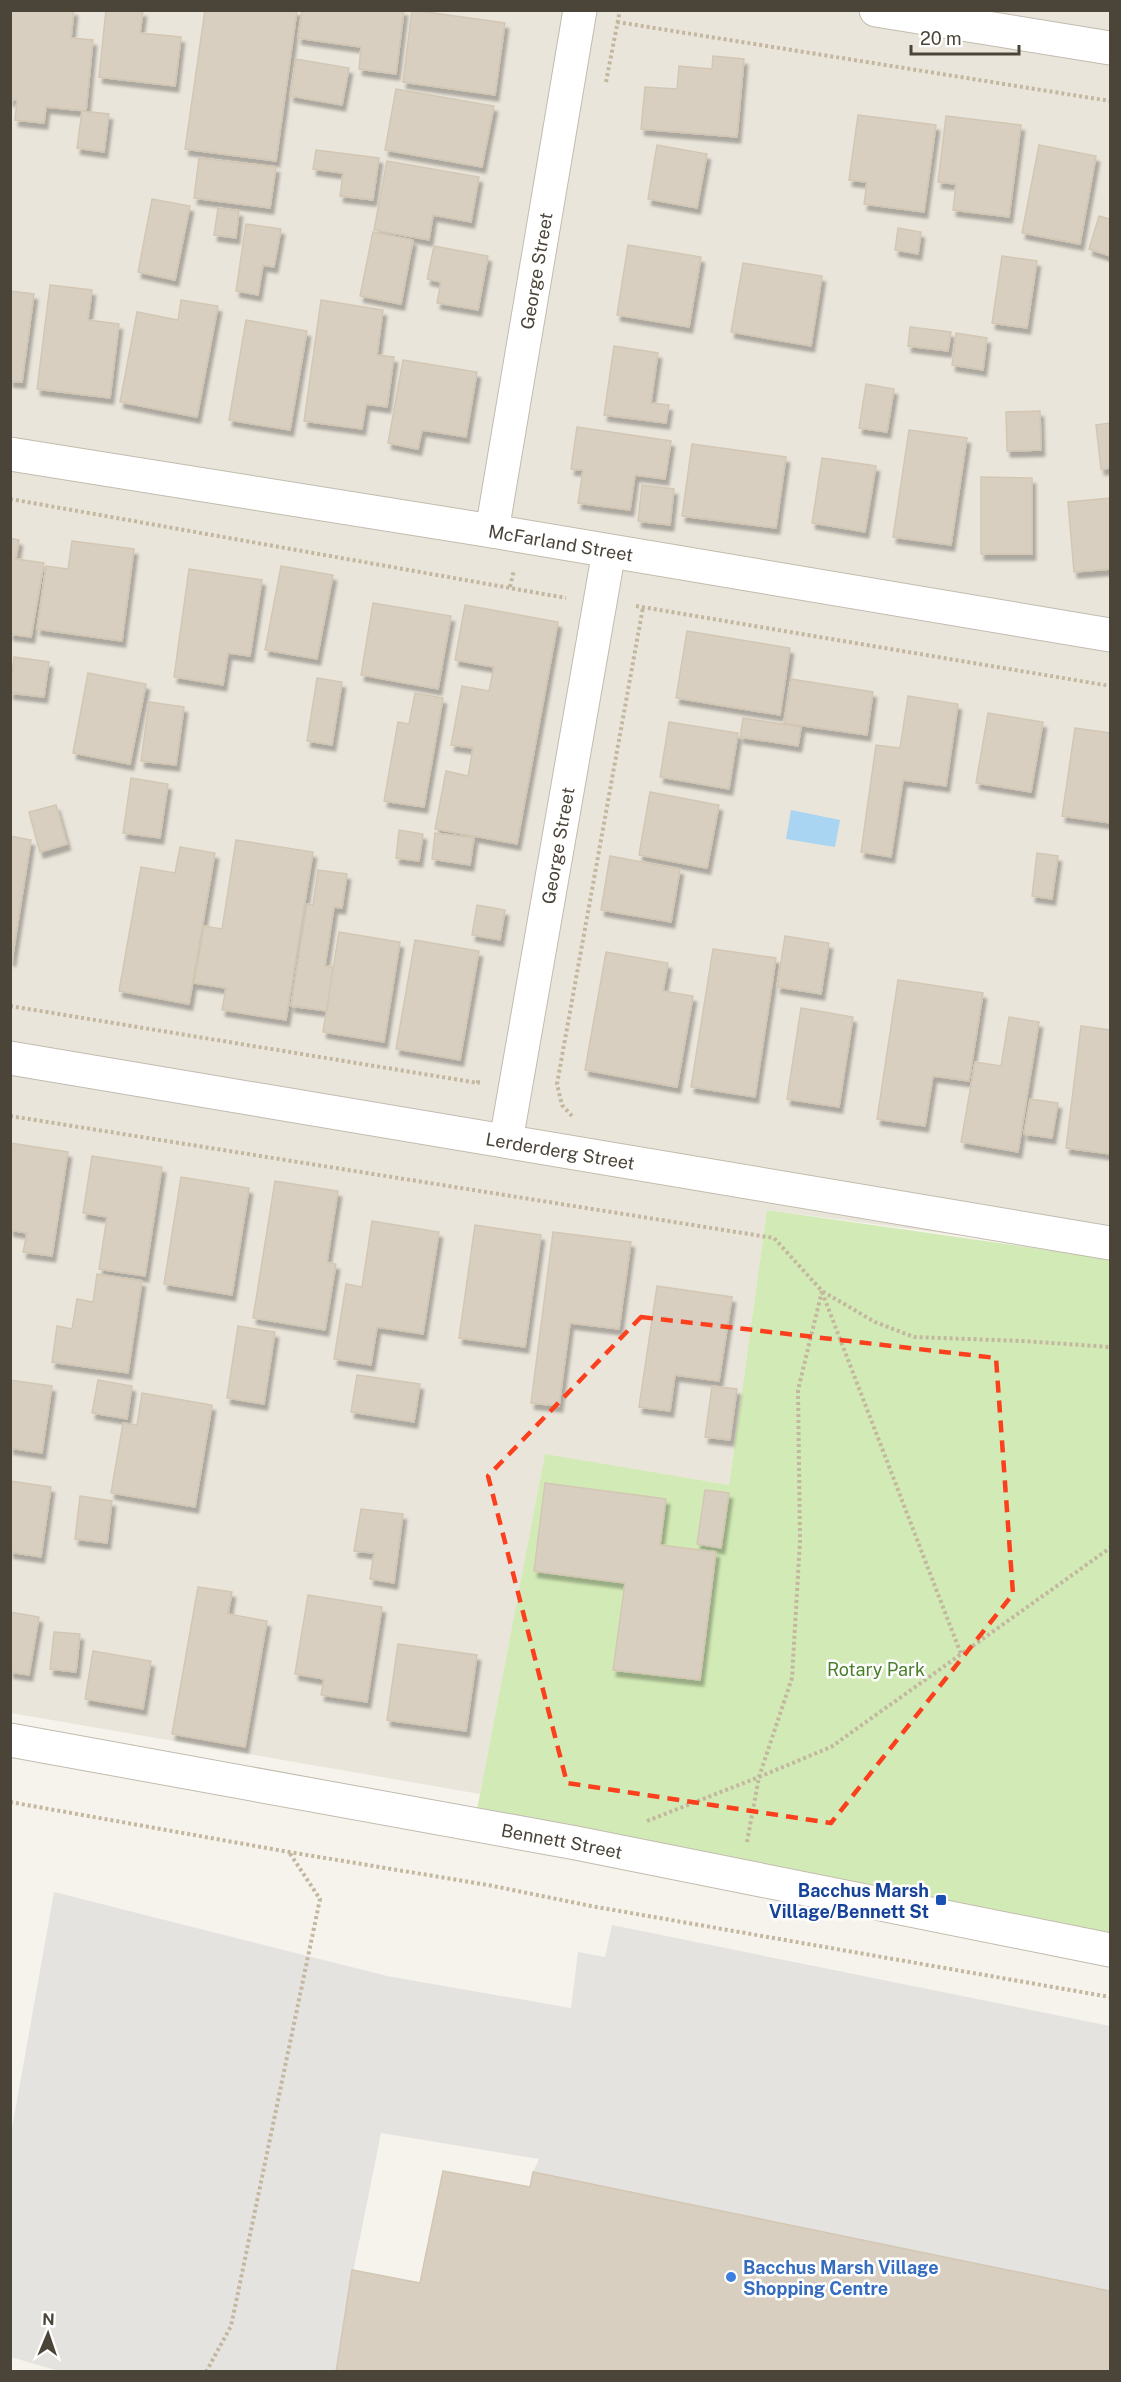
<svg xmlns="http://www.w3.org/2000/svg" width="1121" height="2382" viewBox="0 0 1121 2382" font-family="'Public Sans',sans-serif">
  <defs>
    <filter id="shadow"><feDropShadow dx="3.5" dy="6" stdDeviation="1.5" flood-color="#0004"/></filter>
  </defs>
  <rect width="100%" height="100%" fill="#f6f3ec"/>
  <path fill="#eae5da" d="M10,11H1110V1255L767,1210L729,1485L545,1455L480,1794L11,1713Z"/>
  <path fill="#d2eab5" d="M767,1210L1110,1259V1948L472,1836L545,1454L729,1485Z"/>
  <path fill="#e5e3e0" d="M54,1892L387,1976L571,2008L578,1952L605,1957L612,1925L1110,2026V2291L533,2172L539,2159L381,2133L347,2302L336,2371L62,2372L11,2357V2134Z"/>
  <path fill="#a9d4f2" d="M791,810L840,820L835,847L786,839Z"/>
  <path fill="#d8cfc1" stroke="#d3c7b4" stroke-width="1.5" filter="url(#shadow)" d="M10,10H74L71,38L93,40L86,111L46,107L44,123L15,120L17,100H10Z
    M106,10L143,11L140,33L181,37L175,86L99,77Z
    M205,10H297L276,161L185,149Z
    M302,10H404L396,74L359,69L361,47L298,38Z
    M412,10L505,23L495,95L403,82Z
    M713,56L744,59L737,137L641,129L645,87L677,89L679,66L712,69Z
    M296,59L349,68L342,105L290,96Z
    M396,89L494,106L482,167L385,150Z
    M82,111L109,114L104,152L77,148Z
    M858,115L936,125L924,212L864,204L867,182L849,180Z
    M946,116L1021,125L1009,217L953,210L956,184L938,182Z
    M657,145L707,154L697,208L648,199Z
    M1039,145L1096,156L1080,244L1022,233Z
    M316,150L379,158L373,200L340,196L343,173L313,169Z
    M199,158L276,167L270,208L194,198Z
    M387,161L479,177L471,222L433,215L429,240L374,230Z
    M152,199L190,206L175,280L138,272Z
    M218,208L239,211L236,238L214,235Z
    M1099,216L1110,219V256L1089,249Z
    M246,224L281,229L274,267L263,265L258,295L236,291Z
    M898,228L921,232L918,254L895,250Z
    M373,232L413,240L401,304L360,296Z
    M628,245L701,257L689,327L617,315Z
    M434,246L488,256L478,310L437,303L441,282L427,279Z
    M1002,256L1037,261L1027,328L992,323Z
    M743,263L822,276L811,346L731,332Z
    M50,285L92,290L88,320L119,324L110,398L37,389Z
    M10,291L34,294L22,382L10,381Z
    M181,300L218,306L197,417L120,402L137,312L178,320Z
    M321,300L383,310L377,355L394,357L387,407L366,404L362,429L304,421Z
    M246,320L307,331L290,430L229,420Z
    M910,327L951,332L948,351L908,346Z
    M956,333L987,338L983,370L952,365Z
    M614,346L658,353L651,403L669,405L666,423L604,415Z
    M403,360L477,372L466,437L422,430L418,449L388,443Z
    M866,384L894,389L887,432L859,428Z
    M1040,411L1041,450L1007,451L1006,412Z
    M1110,423V468L1101,469L1096,425Z
    M577,427L671,441L665,479L635,475L630,510L578,503L583,470L571,469Z
    M909,430L967,438L951,545L893,537Z
    M692,444L786,457L776,528L682,516Z
    M822,458L876,466L865,532L812,523Z
    M981,477L1032,478V554H981Z
    M642,485L674,489L670,525L638,521Z
    M1110,498V569L1074,572L1068,502Z
    M10,538L19,540L16,559L44,563L31,637L10,634Z
    M72,541L134,549L122,641L37,629L46,566L68,569Z
    M281,566L333,575L317,659L265,650Z
    M189,569L262,580L250,656L228,653L223,685L174,677Z
    M373,603L451,616L438,689L361,675Z
    M465,605L558,622L517,844L435,829L446,771L468,776L473,748L451,745L462,686L489,691L494,667L455,660Z
    M687,631L790,648L780,715L676,698Z
    M14,657L49,662L44,697L10,693Z
    M88,673L146,684L130,764L73,753Z
    M317,678L342,682L332,745L307,741Z
    M791,679L873,692L867,735L784,723Z
    M415,693L443,698L424,807L384,801L398,722L409,724Z
    M908,696L958,704L946,786L903,780L891,857L861,852L876,745L900,748Z
    M149,702L184,707L176,765L141,761Z
    M988,713L1043,722L1031,792L976,783Z
    M743,718L801,727L798,746L740,737Z
    M669,722L738,733L729,789L660,777Z
    M1075,728L1110,733V823L1062,816Z
    M131,778L168,784L160,838L123,833Z
    M650,792L719,805L707,868L639,855Z
    M56,805L67,844L40,852L29,812Z
    M399,830L423,834L419,861L396,858Z
    M435,833L474,838L470,865L432,859Z
    M10,836L31,840L12,960H10Z
    M236,840L313,852L286,1020L222,1010L226,988L194,983L204,926L222,929Z
    M180,847L215,853L189,1004L119,991L141,867L175,873Z
    M1037,853L1058,856L1052,899L1032,896Z
    M610,856L680,869L671,922L601,910Z
    M318,870L347,874L342,908L334,907L325,966L333,967L327,1011L291,1006L307,904L313,905Z
    M477,905L505,910L500,940L472,935Z
    M339,932L400,942L384,1042L323,1032Z
    M785,936L829,943L821,994L777,987Z
    M415,940L479,951L460,1060L396,1049Z
    M713,949L776,958L755,1097L691,1087Z
    M606,952L668,963L663,991L693,996L677,1087L585,1070Z
    M898,980L983,993L969,1081L933,1076L925,1126L877,1119Z
    M801,1008L853,1017L839,1107L787,1099Z
    M1009,1017L1039,1022L1018,1152L961,1142L975,1062L1001,1066Z
    M1081,1026L1110,1030V1154L1066,1148Z
    M1030,1099L1058,1103L1052,1138L1024,1134Z
    M10,1143L68,1152L52,1256L23,1252L27,1233L10,1230Z
    M92,1156L162,1167L145,1276L99,1269L107,1217L83,1213Z
    M181,1177L249,1188L232,1295L164,1284Z
    M275,1181L338,1191L327,1262L336,1264L325,1330L253,1318Z
    M372,1221L439,1232L423,1334L377,1327L371,1365L334,1359L346,1284L362,1287Z
    M475,1225L541,1235L525,1347L459,1338Z
    M553,1232L631,1242L619,1329L570,1323L559,1406L531,1403Z
    M97,1274L142,1281L128,1373L52,1362L57,1326L72,1329L77,1299L93,1302Z
    M657,1286L732,1297L719,1381L675,1375L670,1411L639,1407Z
    M238,1326L275,1332L264,1404L227,1398Z
    M357,1375L420,1384L414,1422L351,1412Z
    M10,1380L52,1386L42,1453L10,1448Z
    M98,1380L132,1386L127,1419L92,1413Z
    M712,1386L737,1389L730,1440L705,1437Z
    M142,1393L212,1405L195,1507L111,1493L123,1423L137,1425Z
    M10,1481L51,1487L41,1557L10,1552Z
    M545,1483L666,1499L660,1545L716,1552L700,1680L613,1670L625,1583L534,1571Z
    M705,1490L729,1493L721,1548L697,1544Z
    M80,1496L112,1501L107,1543L75,1539Z
    M361,1509L403,1514L394,1583L370,1579L374,1553L354,1551Z
    M198,1587L232,1592L228,1614L267,1621L245,1747L172,1734Z
    M308,1595L382,1607L367,1702L321,1695L324,1679L295,1674Z
    M10,1612L39,1617L29,1675L10,1672Z
    M54,1632L80,1634L76,1672L50,1669Z
    M398,1644L477,1655L466,1731L387,1720Z
    M93,1651L151,1661L143,1709L85,1699Z
    M443,2171L530,2187L533,2172L1110,2291V2372H336L352,2270L420,2283Z"/>
  <g fill="none" stroke-linecap="round" stroke-linejoin="round">
    <g stroke="#c2bbae" stroke-width="35">
      <g id="minor">
        <path d="M876,10L1110,48"/>
        <path id="s1" d="M10,454L492,531L1110,635"/>
        <path id="s2" d="M492,531L580,10"/>
        <path id="s3" d="M10,1058L1110,1243"/>
        <path id="s4" d="M506,1141L609,551"/>
        <path id="s5" d="M10,1740L576,1843L1110,1950"/>
      </g>
    </g>
    <path stroke="#c4b79f" stroke-width="4" stroke-dasharray="3 3" stroke-linecap="butt" d="M617,22L1110,101
      M606,82L620,10
      M10,499L566,598
      M510,587L514,570
      M636,606L1110,686
      M10,1006L478,1083V1080
      M10,1116L774,1238L822,1291L875,1322L914,1337L1023,1341L1110,1347
      M572,1116L562,1105L557,1084L643,607
      M822,1292L961,1654
      M10,1802L289,1852L488,1885L591,1906L1110,1997
      M647,1821L759,1777L792,1678L800,1541L798,1390L822,1291
      M747,1842L759,1777L831,1747L1110,1548
      M206,2372L231,2326L320,1899L289,1852"/>
    <use href="#minor" stroke="#fff" stroke-width="33"/>
  </g>
  <path fill="none" stroke="#fc3f1d" stroke-width="4.5" stroke-dasharray="12 8" stroke-linejoin="round" d="M641,1317L996,1358L1013,1594L831,1823L567,1783L488,1476Z"/>
  <rect fill="#1a4fb4" stroke="#fff" stroke-width="2" x="935" y="1894" width="12" height="12" rx="3"/>
  <circle fill="#3f7fe0" stroke="#fff" stroke-width="2" cx="731" cy="2277" r="6"/>
  <g text-anchor="middle" dominant-baseline="central" stroke-width="5" stroke-linejoin="round" paint-order="stroke">
    <g font-size="18" fill="#4b4439" stroke="#fff">
      <text stroke="none"><textPath href="#s2" startOffset="264">George Street</textPath></text>
      <text stroke="none"><textPath href="#s1" startOffset="558">McFarland Street</textPath></text>
      <text stroke="none"><textPath href="#s4" startOffset="300">George Street</textPath></text>
      <text stroke="none"><textPath href="#s3" startOffset="558">Lerderderg Street</textPath></text>
      <text stroke="none"><textPath href="#s5" startOffset="561">Bennett Street</textPath></text>
    </g>
    <g font-size="18" fill="#4a7f2a" stroke="#fff">
      <text x="876" y="1669">Rotary Park</text>
    </g>
    <g font-size="18" font-weight="bold" fill="#164399" stroke="#fff" text-anchor="end">
      <text x="929" y="1890">Bacchus Marsh<tspan x="929" dy="21">Village/Bennett St</tspan></text>
    </g>
    <g font-size="18" font-weight="bold" fill="#366cbe" stroke="#fff" text-anchor="start">
      <text x="743" y="2267">Bacchus Marsh Village<tspan x="743" dy="21">Shopping Centre</tspan></text>
    </g>
  </g>
  <rect width="1121" height="2382" fill="none" stroke="#4b4439" stroke-width="24"/>
  <g transform="translate(48 2334) rotate(2)" stroke="#ffffff" stroke-width="4.5" paint-order="stroke">
  <path d="M0-4.5L10 22L0 15L-10 22Z" fill="#4b4439"/>
  <text y="-9" font-size="16" font-weight="bold" text-anchor="middle" fill="#4b4439">N</text>
  </g>
  <path d="M911 45v9h108v-9" fill="none" stroke="#4b4439" stroke-width="3"/>
  <text x="920" y="45" font-size="18" fill="#4b4439" stroke="#ffffff" stroke-width="4.5" paint-order="stroke">20 m</text>
</svg>
